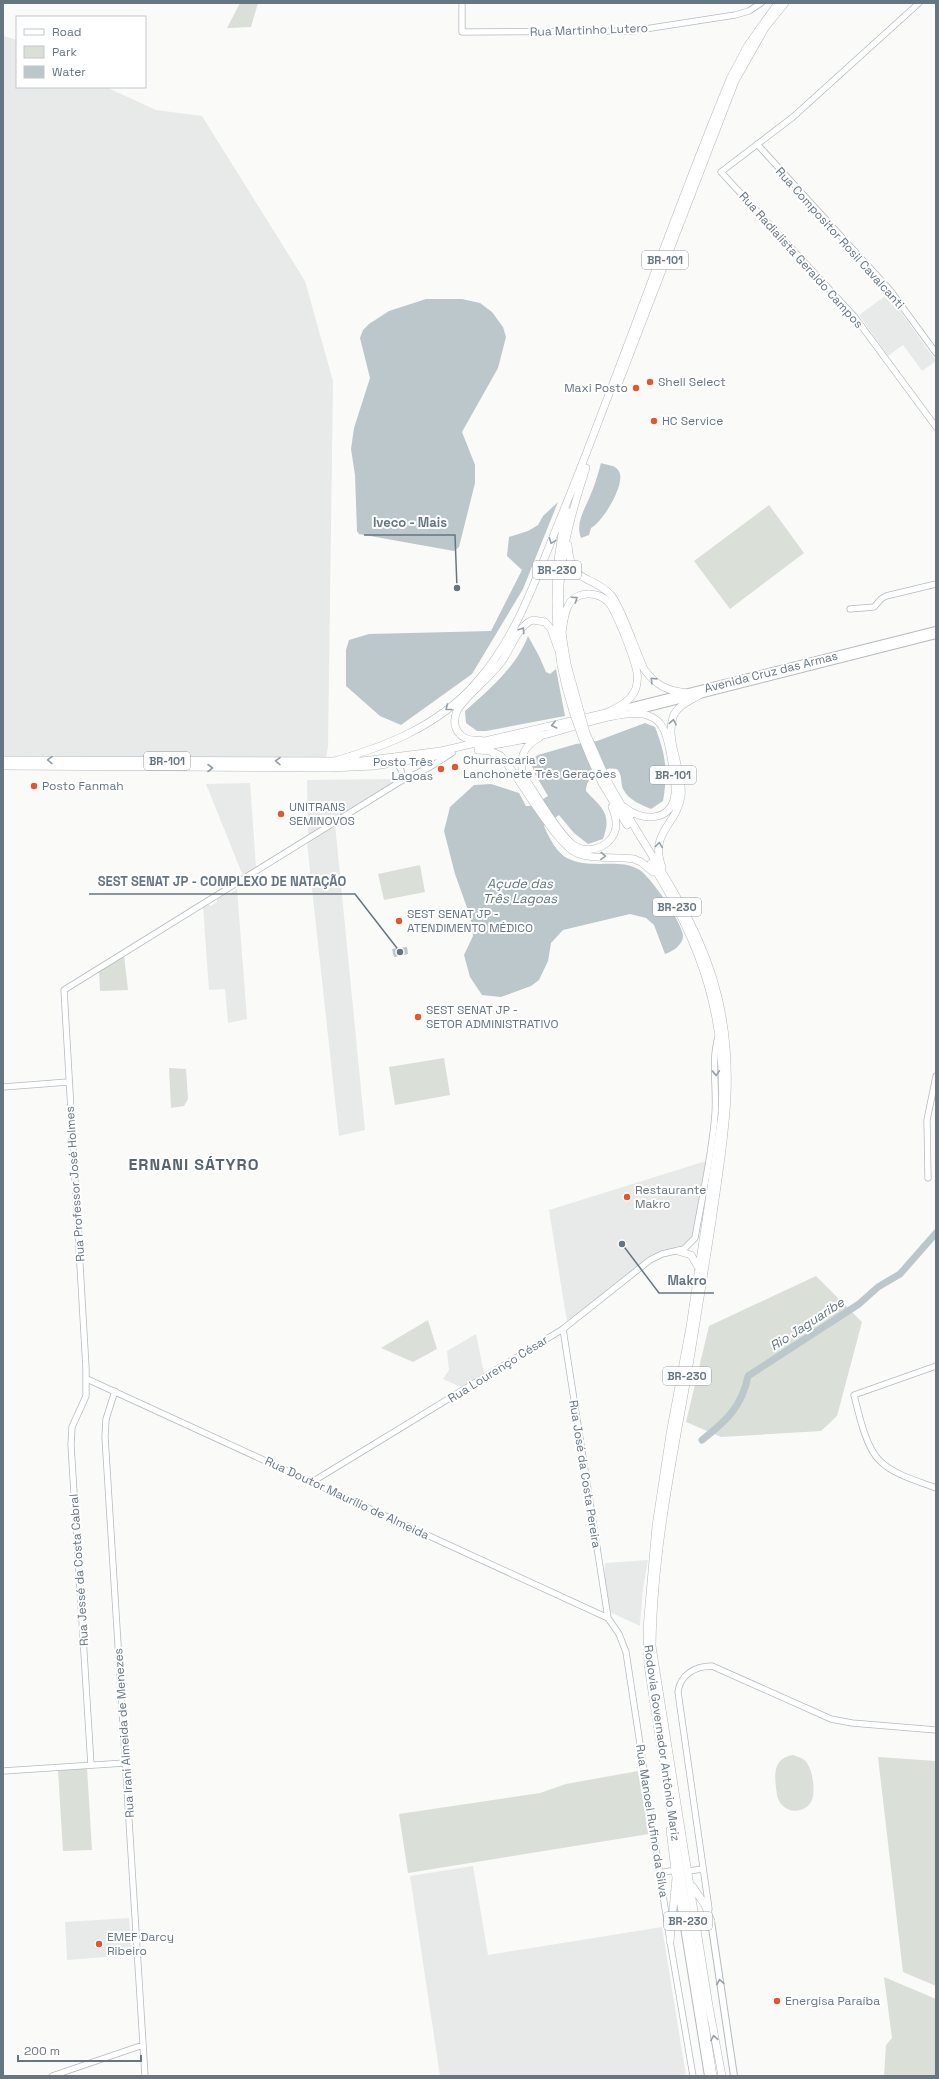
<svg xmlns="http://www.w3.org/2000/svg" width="939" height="2079" viewBox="0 0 939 2079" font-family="'Space Grotesk',sans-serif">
  <rect width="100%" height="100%" fill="#fafaf8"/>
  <path fill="#e8e9e9" d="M3,36L17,40V87H106L156,110L202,116L305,281L333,381L328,747L325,764L3,763Z
    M888,294L936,361L922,371L903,345L888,356L859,315Z
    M395,779L396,780L308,835L307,780Z
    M250,783L256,867L243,876L206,784Z
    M335,824L365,1130L339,1136L307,843Z
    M237,889L247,1019L228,1023L225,989L209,990L203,906L207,904L211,906L217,902V898L225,893L228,895Z
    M706,1161L693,1236L687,1246L653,1254L567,1322L549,1210Z
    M476,1334L484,1373L461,1387L443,1379L449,1370L447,1351Z
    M648,1560L643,1588L640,1626L612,1613L607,1606L604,1590L605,1563Z
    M473,1866L488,1955L662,1927L686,2076H440L410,1876Z
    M129,1918L132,1955L67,1960L65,1922Z"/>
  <path fill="#dadfd7" d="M240,3H258L251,27L227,28Z
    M769,505L804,553L730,609L694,561Z
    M420,865L425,892L384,900L378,874Z
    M124,955L128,990L100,991L99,970Z
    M444,1058L450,1095L395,1105L389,1067Z
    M169,1068L186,1069L188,1099L184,1106L171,1108Z
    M816,1276L862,1322L837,1416L821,1431L721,1437L686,1422L709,1326Z
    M428,1320L437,1349L413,1362L381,1348Z
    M793,1755C798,1757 804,1758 807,1763C813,1771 816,1793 811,1802C805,1812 790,1814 782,1805C777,1800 777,1794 776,1788C774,1771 775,1758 793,1755Z
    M878,1757L936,1761V1986L903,1972Z
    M87,1768L92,1850L63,1851L58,1770Z
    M638,1771L649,1834L408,1873L399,1814L540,1793L566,1784Z
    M884,1977L936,1999V2076H884L886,2045L892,2038Z"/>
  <path fill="#bbc7cb" d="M426,299H462L480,303L492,312L503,327L506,337L498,368L462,432L475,465V483L459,547L454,551L359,534L357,531L355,475L351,449L354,428L370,378L360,338L363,330L369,324L389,311Z
    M601,463C606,465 615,465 618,470C628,481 603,522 591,528L589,535L581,538C575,523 585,509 590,496C595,485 598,474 601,463Z
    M558,502L523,589L472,674L401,725L380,716L346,686V650L349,640L369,634L491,631L522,570L507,556L509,537L528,531L538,525L543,516Z
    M528,636L539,656L546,672L550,674L556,669L565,716L486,731H477L466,723L465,711C489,690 517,666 528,636Z
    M645,723L655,727C666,755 668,772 663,801L651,809C642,805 628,800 623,789C620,781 623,776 617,769C603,766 586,776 586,791C603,809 612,814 603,839L588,844L574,833L559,815L544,826C548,836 557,853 567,858C591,870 618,858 638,869C650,875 683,924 683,936C683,945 672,952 665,954L654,925L646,918L630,914L563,930L551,943L548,961L539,980L531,986L501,997L482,995L470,977L464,955L473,936L470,916L455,874L444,831L450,807L474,785L491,784L519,793L526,806H532L548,796L535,774L530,760L538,755L576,744L597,741Z
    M407,947L408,954L394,957L392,949Z"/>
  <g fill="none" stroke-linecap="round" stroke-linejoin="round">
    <path stroke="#bbc7cb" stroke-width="7" d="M702,1440C726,1421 742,1407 748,1376L859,1304L878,1287L900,1274L936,1233"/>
    <g stroke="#b3babf" stroke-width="7">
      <path id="secondary" d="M462,3V32L632,31L735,15L749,11L761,3
        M919,3L793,117L721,172L854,316L936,427
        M757,144L890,290L936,353
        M850,609L874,607L881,599L886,596L936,584
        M396,763C402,768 403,775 401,781
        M3,1087L68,1082
        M928,1178L927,1120L936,1076
        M563,1329L608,1618
        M936,1366L854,1395C859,1415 866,1448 880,1461C894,1475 918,1481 936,1488
        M87,1379L608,1618L619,1634L626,1652L670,1941L693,2076
        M115,1391L106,1419L105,1437L145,2076
        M312,1482L563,1329L650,1260L662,1254L684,1249L695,1238C702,1197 712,1155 715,1114C717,1089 711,1061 718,1037
        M91,1765L71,1445L72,1427L86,1396V1368L64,990L401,781L430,767L452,753
        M3,1771L125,1763
        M688,1871L703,1869
        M660,1873L675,1870
        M709,1909L678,1692C680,1675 695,1666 712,1666L831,1719L852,1723L936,1730
        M52,2076L143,2045"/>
    </g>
    <g stroke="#b5babe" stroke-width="8">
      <path id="primary" d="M613,711L936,630
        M632,712L936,635
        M677,1884L708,2076
        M711,1921L734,2076"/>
    </g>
    <g stroke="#b4b9bd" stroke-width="8">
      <path id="highway" d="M619,382L735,81L765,28L785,3
        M568,545C571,586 590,573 611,595C621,606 636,652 644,669C656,686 668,691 688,693
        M567,664C564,647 561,630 560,612C557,563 571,514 586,468
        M561,665C553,613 554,562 567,511
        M539,738C523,746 518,760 524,777C536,794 557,832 572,844C583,853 600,850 609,841C619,831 617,819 612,807
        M480,740C471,741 463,739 458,732C454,726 454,718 457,711C464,697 491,677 502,661C511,649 518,625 533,620L545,622L551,629L558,649
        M478,748C500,744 522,740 543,735C569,729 623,708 647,715C653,717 660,722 663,728C669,738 676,782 675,794C672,822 642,822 624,807
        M478,750L490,751L501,756C519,777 558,848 579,854C596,860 616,856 634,859L641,862L653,872
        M3,760L362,761L441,751L606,713C618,707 631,702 636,688C637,684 638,678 637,673C635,660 617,613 609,603C598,590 575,591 568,606C564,615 563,625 562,633
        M331,762C384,747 437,727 475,684C519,635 538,572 563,512C621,369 671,222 730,79L748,45L778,3
        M3,766L330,768L374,766L448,754
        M607,780C646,852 699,916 718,997C737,1076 723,1142 712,1221C703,1279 694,1337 684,1395C669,1478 653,1561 652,1646L709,2006L722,2076
        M602,783L627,825
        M651,863C702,945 727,1017 722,1115L690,1327L670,1434L656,1526L647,1628L648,1665L653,1698L713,2076
        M662,867C649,832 677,825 681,796C684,771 665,742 673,717C677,705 692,700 701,694
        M678,1251L691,1255L698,1267
        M670,1830L676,1878L670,1941
        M693,1887L705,1905L711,1921"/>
    </g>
    <use href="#secondary" stroke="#fff" stroke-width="5.5"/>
    <use href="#primary" stroke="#fff" stroke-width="6"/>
    <use href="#highway" stroke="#fff" stroke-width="7"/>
    <g stroke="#b4b9bd" stroke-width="8" stroke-linecap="butt">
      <path id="highway-bridge" d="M567,664L586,733L607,780
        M561,665C569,706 583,744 602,783"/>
    </g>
    <use href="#highway-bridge" stroke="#fff" stroke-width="7"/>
  </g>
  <defs><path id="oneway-chevron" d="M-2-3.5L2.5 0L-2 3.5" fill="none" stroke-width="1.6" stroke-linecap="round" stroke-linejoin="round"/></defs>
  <g stroke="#939fa8">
    <use href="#oneway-chevron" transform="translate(552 541) rotate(111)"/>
    <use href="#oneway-chevron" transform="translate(575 599) rotate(-34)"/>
    <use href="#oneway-chevron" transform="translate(522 630) rotate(-56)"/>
    <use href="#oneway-chevron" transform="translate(653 680) rotate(-136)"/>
    <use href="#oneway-chevron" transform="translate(448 708) rotate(142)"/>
    <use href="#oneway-chevron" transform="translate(673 722) rotate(-80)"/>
    <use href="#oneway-chevron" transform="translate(554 725) rotate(167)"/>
    <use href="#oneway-chevron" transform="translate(50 760) rotate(-179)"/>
    <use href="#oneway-chevron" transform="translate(278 761) rotate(-179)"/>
    <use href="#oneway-chevron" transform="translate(210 768)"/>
    <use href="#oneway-chevron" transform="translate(659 845) rotate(-82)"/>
    <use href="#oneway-chevron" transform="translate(603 856) rotate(2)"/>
    <use href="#oneway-chevron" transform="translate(716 1073) rotate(88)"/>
    <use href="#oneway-chevron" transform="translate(720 1982) rotate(-99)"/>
    <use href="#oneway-chevron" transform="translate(714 2038) rotate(-99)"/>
  </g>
  <g fill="#e4572e" stroke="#fff" stroke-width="1.5">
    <circle cx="650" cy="382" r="4"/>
    <circle cx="636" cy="388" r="4"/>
    <circle cx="654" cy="421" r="4"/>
    <circle cx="455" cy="767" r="4"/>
    <circle cx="441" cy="769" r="4"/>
    <circle cx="34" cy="786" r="4"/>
    <circle cx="281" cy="814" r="4"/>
    <circle cx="399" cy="921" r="4"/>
    <circle cx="418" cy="1017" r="4"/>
    <circle cx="627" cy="1197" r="4"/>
    <circle cx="99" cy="1944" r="4"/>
    <circle cx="777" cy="2001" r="4"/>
  </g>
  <g text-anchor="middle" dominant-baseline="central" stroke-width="4" stroke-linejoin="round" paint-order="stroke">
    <g fill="#fff" stroke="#939fa8" stroke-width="1">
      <rect x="642" y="251" width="46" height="18" rx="3"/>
      <rect x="533" y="561" width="48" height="18" rx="3"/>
      <rect x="144" y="752" width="46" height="18" rx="3"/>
      <rect x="650" y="766" width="46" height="18" rx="3"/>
      <rect x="653" y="898" width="48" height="18" rx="3"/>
      <rect x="663" y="1367" width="48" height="18" rx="3"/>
      <rect x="664" y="1912" width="48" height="18" rx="3"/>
    </g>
    <g font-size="11" font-weight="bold" fill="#657683">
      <text x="665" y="260">BR-101</text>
      <text x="557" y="570">BR-230</text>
      <text x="167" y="761">BR-101</text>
      <text x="673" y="775">BR-101</text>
      <text x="677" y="907">BR-230</text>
      <text x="687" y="1376">BR-230</text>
      <text x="688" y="1921">BR-230</text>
    </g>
    <g font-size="12" fill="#657683" stroke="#fff">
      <text transform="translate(589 30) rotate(-2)">Rua Martinho Lutero</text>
      <text transform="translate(840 238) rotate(48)">Rua Compositor Rosil Cavalcanti</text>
      <text transform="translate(801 260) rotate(48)">Rua Radialista Geraldo Campos</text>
      <text transform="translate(771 672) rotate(-14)">Avenida Cruz das Armas</text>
      <text transform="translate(75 1184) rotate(-94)">Rua Professor José Holmes</text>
      <text transform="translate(498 1369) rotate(-32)">Rua Lourenço César</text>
      <text transform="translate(585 1474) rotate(81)">Rua José da Costa Pereira</text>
      <text transform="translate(347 1498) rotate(25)">Rua Doutor Maurílio de Almeida</text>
      <text transform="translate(79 1570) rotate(-94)">Rua Jessé da Costa Cabral</text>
      <text transform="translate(124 1733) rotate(-94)">Rua Irani Almeida de Menezes</text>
      <text transform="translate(662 1743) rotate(82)">Rodovia Governador Antônio Mariz</text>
      <text transform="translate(652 1821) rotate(81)">Rua Manoel Rufino da Silva</text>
    </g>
    <g font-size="12" fill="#657683" stroke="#fff" text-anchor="start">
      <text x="658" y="382">Shell Select</text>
      <text x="628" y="388" text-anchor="end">Maxi Posto</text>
      <text x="662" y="421">HC Service</text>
      <text x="463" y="760">Churrascaria e<tspan x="463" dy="14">Lanchonete Três Gerações</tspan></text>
      <text x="433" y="762" text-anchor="end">Posto Três<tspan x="433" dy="14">Lagoas</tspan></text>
      <text x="42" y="786">Posto Fanmah</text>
      <text x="289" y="807">UNITRANS<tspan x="289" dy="14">SEMINOVOS</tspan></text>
      <text x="407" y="914">SEST SENAT JP -<tspan x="407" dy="14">ATENDIMENTO MÉDICO</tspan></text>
      <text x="426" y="1010">SEST SENAT JP -<tspan x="426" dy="14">SETOR ADMINISTRATIVO</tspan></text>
      <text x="635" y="1190">Restaurante<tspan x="635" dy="14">Makro</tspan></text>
      <text x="107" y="1937">EMEF Darcy<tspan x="107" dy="14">Ribeiro</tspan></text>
      <text x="785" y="2001">Energisa Paraíba</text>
    </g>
    <g font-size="13" font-style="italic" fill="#60757c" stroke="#fff">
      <text x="520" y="883">Açude das<tspan x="520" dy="15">Três Lagoas</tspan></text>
      <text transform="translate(807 1324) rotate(-33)">Rio Jaguaribe</text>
    </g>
    <g font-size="16" font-weight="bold" letter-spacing="1" fill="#57646e" stroke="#fff">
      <text x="194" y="1164">ERNANI SÁTYRO</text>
    </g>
  </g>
  <path fill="none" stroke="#657683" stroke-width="1.5" d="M457 588L455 535H364M400 952L355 894H89M622 1244L659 1293H714"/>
  <g fill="#657683" stroke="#fff" stroke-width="1.5">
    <circle cx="457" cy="588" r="4"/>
    <circle cx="400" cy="952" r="4"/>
    <circle cx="622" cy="1244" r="4"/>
  </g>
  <g font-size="13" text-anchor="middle" font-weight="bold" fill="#657683" stroke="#fff" stroke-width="4" stroke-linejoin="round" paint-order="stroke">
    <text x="410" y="527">Iveco - Mais</text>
    <text x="222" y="886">SEST SENAT JP - COMPLEXO DE NATAÇÃO</text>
    <text x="687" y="1285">Makro</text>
  </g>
  <rect width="939" height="2079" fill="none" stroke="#657683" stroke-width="8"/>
  <rect x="16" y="16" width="130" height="72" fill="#ffffff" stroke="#c1c8cd"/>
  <rect x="24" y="29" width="20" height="6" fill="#ffffff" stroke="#c1c8cd"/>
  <text x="52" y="36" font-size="12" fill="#657683">Road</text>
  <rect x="24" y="46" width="20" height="12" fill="#dadfd7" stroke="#c1c8cd"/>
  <text x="52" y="56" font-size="12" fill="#657683">Park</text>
  <rect x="24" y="66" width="20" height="12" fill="#bbc7cb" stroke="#c1c8cd"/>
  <text x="52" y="76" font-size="12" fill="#657683">Water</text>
  <path d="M18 2055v6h123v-6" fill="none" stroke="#657683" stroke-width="2"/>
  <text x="24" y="2055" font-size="12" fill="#657683" stroke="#ffffff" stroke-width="3" paint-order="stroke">200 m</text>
</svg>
